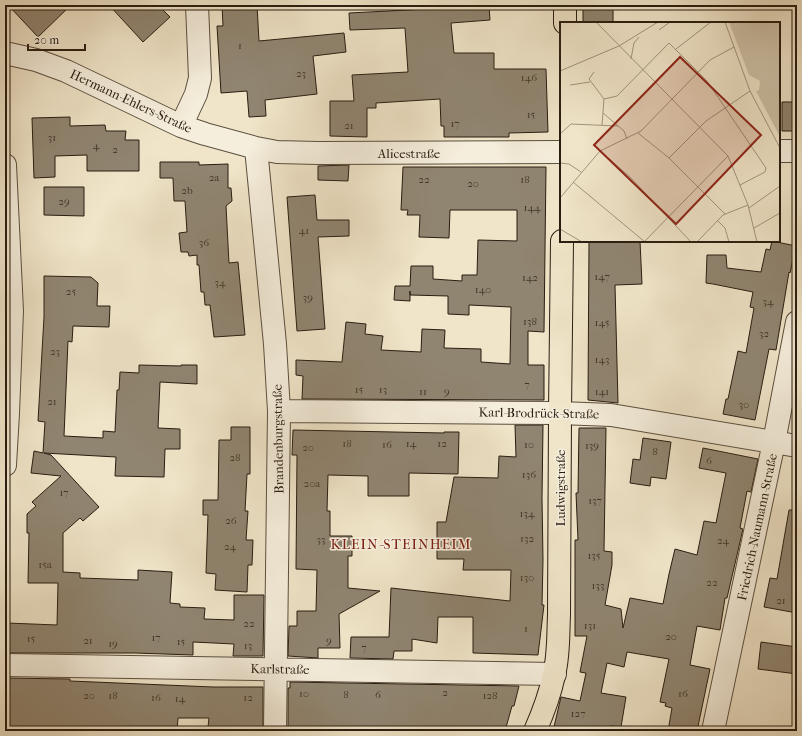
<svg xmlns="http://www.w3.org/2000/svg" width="802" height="736" viewBox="0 0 802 736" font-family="'IM FELL French Canon',serif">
  <rect width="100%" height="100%" fill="#f0e5c9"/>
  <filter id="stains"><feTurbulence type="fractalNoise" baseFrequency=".005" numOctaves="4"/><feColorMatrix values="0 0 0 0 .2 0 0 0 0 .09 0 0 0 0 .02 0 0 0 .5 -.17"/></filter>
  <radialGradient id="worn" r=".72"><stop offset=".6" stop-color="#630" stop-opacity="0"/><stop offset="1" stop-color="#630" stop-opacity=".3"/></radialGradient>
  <path fill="#908571" stroke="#291d11" d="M8,5H71L38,37Z
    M109,5H158L170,17L143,42Z
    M222,5H257L259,41L344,33L346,52L313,56L317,94L265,100L266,116L249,117L247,91L221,93L217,26H223Z
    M447,5L489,6L490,20L451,23L454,53H494V69H546L548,132L509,133V137H444V126H441L440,99L376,103V108H367V137L330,136V101H354L352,75L408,72L405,28L350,30L349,13L447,8Z
    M583,5L613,6V23H583Z
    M782,102H797V131H782Z
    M70,117V126L105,125L106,131H126L125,140H139V171H87V155L55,156V177L34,178L32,118Z
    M160,162H199V165L228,164V188H231L232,201L226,206L229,263L238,262L245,335L214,337L210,305H205L204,292H201L199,265H197V255L189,256L188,252H181L179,233L187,232L185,201H174L173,178H160Z
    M349,165L348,181L318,180V166Z
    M403,167H546L544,332L528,331V365H544V400L302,399L303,376L296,375V360L342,362L346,322L366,324L365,334L383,336L381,350L421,352L422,329L445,330L444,348L481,349V362L510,364L511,307L469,305V315L448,314V296L410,295V291V301L394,300L395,286H410L411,266H433V279L462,281V275H477L478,240L517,241V210H450L449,238L419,237L420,215H407L408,210H401Z
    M44,187H84V216L44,215Z
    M315,195L317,220H349V236L318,237L325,329L297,331L287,197Z
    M589,241H640L642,284L615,285L618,403L588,400Z
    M772,241L796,246L790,273L789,272L776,350L769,349L755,420L723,414L726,399H728L738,351L746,353L754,308L750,307L753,292L713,284L706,283L707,255H726L727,268L761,272L766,249L770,250Z
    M44,276L91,277L98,283L97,306H110L109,327L73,326L72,342L68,341L64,436L103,438V431L115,432L117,390H119L120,372L139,373V365L181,366V365H197V384L160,382L158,428L180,429V449H165L164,477L115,476L116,457L44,453L51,455L99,507L83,521L80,518L63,533V572L80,573V578L138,580V570L172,572L170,603L180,604V607L205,608L204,619L234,620V595H264L263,656H233L234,644L193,642V655L135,653H6L7,623L57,625L58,583H28L29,533H27V514L36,506L32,502L61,476L31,473L34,451L43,453L45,422L38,421L44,317Z
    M515,425H543L542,498L543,560L542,605H544L538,655L473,653V617H438L437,643L412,639V651H394L393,659L350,658L351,637H389L391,588L510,601L511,570H463L464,559H437V522H446L454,477L498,478L499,456L516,457Z
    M231,427H250V474H247L245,511H248L246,540H253L252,565H248L247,592L215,590L216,574L206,573L208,515H203V500H218L219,440H231Z
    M579,428H606L604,551L612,552V565L605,605L621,609L623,628L630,598L663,604L669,574L675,549L697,555L704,521L716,523L726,473L699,468L703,448L758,459L751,492L747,491L740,528L743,529L727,598H725L720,630L697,626L690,665L710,669L697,731H668L672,708L665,706L666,703L660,702L669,659L627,652L624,667L607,663L601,693L626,697L621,727L611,726V731H553L561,697L580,701L586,673L580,672L587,636H575V540H578L576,493H578Z
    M293,430L444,433V432H459L458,474L409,473V496H368V476L328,475L327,511H330V536H352V556H348V588L380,591L339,614L340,648H318V658L288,656L289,626H297V611H316L317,570L296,569L297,455H292Z
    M643,438L671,442L666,479L651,477L650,486L630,483L633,459L640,460Z
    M789,510H797V562L795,574L797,575V613L764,607L770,578L777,579Z
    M761,642L797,647V674L758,669Z
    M5,678L70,679V681L213,687H263V731H235V727H208L209,718H178L177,731H5Z
    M290,682L519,686L514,706H512L505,731H288V688H290Z"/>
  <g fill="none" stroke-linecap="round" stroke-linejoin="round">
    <g stroke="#5b4f3f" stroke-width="24">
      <path id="minor" d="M5,53L36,60L66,71L181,126L205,134L256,148L277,152L318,153L561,152
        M181,126L196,94L200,78L197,5
        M256,148L275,344L279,411L275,731
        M779,151H797
        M5,165L12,311L8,413L5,465
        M279,411L560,413L611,415L797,446
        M5,665L555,674
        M713,731L774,442L797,322"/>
    </g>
    <g stroke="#291d11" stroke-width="24">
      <path id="major" d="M565,23V5
        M535,731C543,713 550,694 554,675C559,655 558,635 559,615L560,413L562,241"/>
    </g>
    <use href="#minor" stroke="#f5eedc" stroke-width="22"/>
    <use href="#major" stroke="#f0e5c9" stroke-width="22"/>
  </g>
  <g text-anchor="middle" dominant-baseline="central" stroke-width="3" stroke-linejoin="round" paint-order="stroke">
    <g font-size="11" fill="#433729">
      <text x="240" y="45">1</text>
      <text x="301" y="73">23</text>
      <text x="529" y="77">146</text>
      <text x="531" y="114">15</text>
      <text x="455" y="123">17</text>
      <text x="349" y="125">21</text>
      <text x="52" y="137">31</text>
      <text x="96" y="145">4</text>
      <text x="115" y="149">2</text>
      <text x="214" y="177">2a</text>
      <text x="424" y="179">22</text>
      <text x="525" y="179">18</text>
      <text x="473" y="183">20</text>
      <text x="187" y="190">2b</text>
      <text x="64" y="201">29</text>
      <text x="532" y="207">144</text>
      <text x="304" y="230">41</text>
      <text x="204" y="242">36</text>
      <text x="602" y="276">147</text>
      <text x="530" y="277">142</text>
      <text x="220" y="282">34</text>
      <text x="483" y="289">140</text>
      <text x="71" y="291">25</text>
      <text x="308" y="297">39</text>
      <text x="768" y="301">34</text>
      <text x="530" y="321">138</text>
      <text x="602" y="322">145</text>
      <text x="764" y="333">32</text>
      <text x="55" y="351">23</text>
      <text x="602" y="359">143</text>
      <text x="527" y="384">7</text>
      <text x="359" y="389">15</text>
      <text x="383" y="389">13</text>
      <text x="423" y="391">11</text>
      <text x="447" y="391">9</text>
      <text x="602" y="391">141</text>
      <text x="52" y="401">21</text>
      <text x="744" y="404">30</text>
      <text x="347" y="443">18</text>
      <text x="411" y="443">14</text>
      <text x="442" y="443">12</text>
      <text x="387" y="444">16</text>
      <text x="529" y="444">10</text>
      <text x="592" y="445">139</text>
      <text x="308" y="447">20</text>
      <text x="655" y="451">8</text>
      <text x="235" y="457">28</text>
      <text x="709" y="460">6</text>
      <text x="529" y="474">136</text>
      <text x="312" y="483">20a</text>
      <text x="64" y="492">17</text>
      <text x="595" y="500">137</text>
      <text x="527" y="513">134</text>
      <text x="231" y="520">26</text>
      <text x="527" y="538">132</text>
      <text x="321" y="539">33</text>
      <text x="723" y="540">24</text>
      <text x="230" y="546">24</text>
      <text x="594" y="555">135</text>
      <text x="45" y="564">15a</text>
      <text x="527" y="577">130</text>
      <text x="712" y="582">22</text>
      <text x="598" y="585">133</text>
      <text x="781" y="600">21</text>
      <text x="249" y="623">22</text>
      <text x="590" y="625">131</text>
      <text x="526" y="628">1</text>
      <text x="671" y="636">20</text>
      <text x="156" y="637">17</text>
      <text x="31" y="638">15</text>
      <text x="88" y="640">21</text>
      <text x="329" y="640">9</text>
      <text x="181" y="641">15</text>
      <text x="113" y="643">19</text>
      <text x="248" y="645">13</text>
      <text x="364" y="647">7</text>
      <text x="445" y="692">2</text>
      <text x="304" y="693">10</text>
      <text x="683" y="693">16</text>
      <text x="346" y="694">8</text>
      <text x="378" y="694">6</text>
      <text x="89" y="695">20</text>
      <text x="113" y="695">18</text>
      <text x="490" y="695">128</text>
      <text x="156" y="697">16</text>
      <text x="248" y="697">12</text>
      <text x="180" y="698">14</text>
      <text x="578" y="713">127</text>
    </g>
    <g font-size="13" fill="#291d11" stroke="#f5eedc">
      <text transform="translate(131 101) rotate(25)">Hermann-Ehlers-Straße</text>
      <text x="409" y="153">Alicestraße</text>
      <text transform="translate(539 413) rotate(1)">Karl-Brodrück-Straße</text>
      <text transform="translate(278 439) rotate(-91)">Brandenburgstraße</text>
      <text transform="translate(560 488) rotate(-90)">Ludwigstraße</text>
      <text transform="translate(757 527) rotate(-78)">Friedrich-Naumann-Straße</text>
      <text transform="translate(280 669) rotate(1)">Karlstraße</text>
    </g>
    <g font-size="14" letter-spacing="1" fill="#7a1f14" stroke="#f5eedc">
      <text x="401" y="544">KLEIN-STEINHEIM</text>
    </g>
  </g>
  <g transform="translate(560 22)">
    <rect width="220" height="220" fill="#f0e5c9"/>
    <path d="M169,0H220V115L196,69L199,68L200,59L189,53Z" fill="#cec3aa"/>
    <path fill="none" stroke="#a0957f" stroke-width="1" d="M36,0L168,134L188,183L197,220M165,0L190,69L220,126M99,8L110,0M116,27L151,0M71,37L74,21L79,15M0,49L59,24L98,0M34,50L29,57L44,77L42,103M10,63L30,60M44,77L57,74L109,21L147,59L206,146L205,150L180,163M43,91L64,109L67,117M78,111L109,136L165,192M0,112L11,102L58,104M40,129L70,155L131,220M109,136L146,99L190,69M0,141L9,142L21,150M13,160L85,220M0,176L40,129L81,109L150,38L174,25M189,186L220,164M157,198L165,206L169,220M194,206L220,191M0,207L22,220M84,220L168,134M137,220L163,193L188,183"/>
    <path fill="#8f2418" fill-opacity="0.15" stroke="#8f2418" stroke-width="2" d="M120,35L201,113L116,202L34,123Z"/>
    <rect width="220" height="220" fill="none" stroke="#291d11" stroke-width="2"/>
  </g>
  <rect width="802" height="736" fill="none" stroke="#f0e5c9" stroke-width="20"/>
  <rect x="6" y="6" width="790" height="724" fill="none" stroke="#291d11" stroke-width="2"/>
  <rect x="10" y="10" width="782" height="716" fill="none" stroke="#291d11"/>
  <path d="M28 44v6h57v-6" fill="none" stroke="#291d11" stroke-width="2"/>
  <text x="34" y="44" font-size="12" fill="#291d11" stroke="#f5eedc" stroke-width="3" paint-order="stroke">20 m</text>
  <rect width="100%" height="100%" filter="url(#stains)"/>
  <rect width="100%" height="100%" fill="url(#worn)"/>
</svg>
